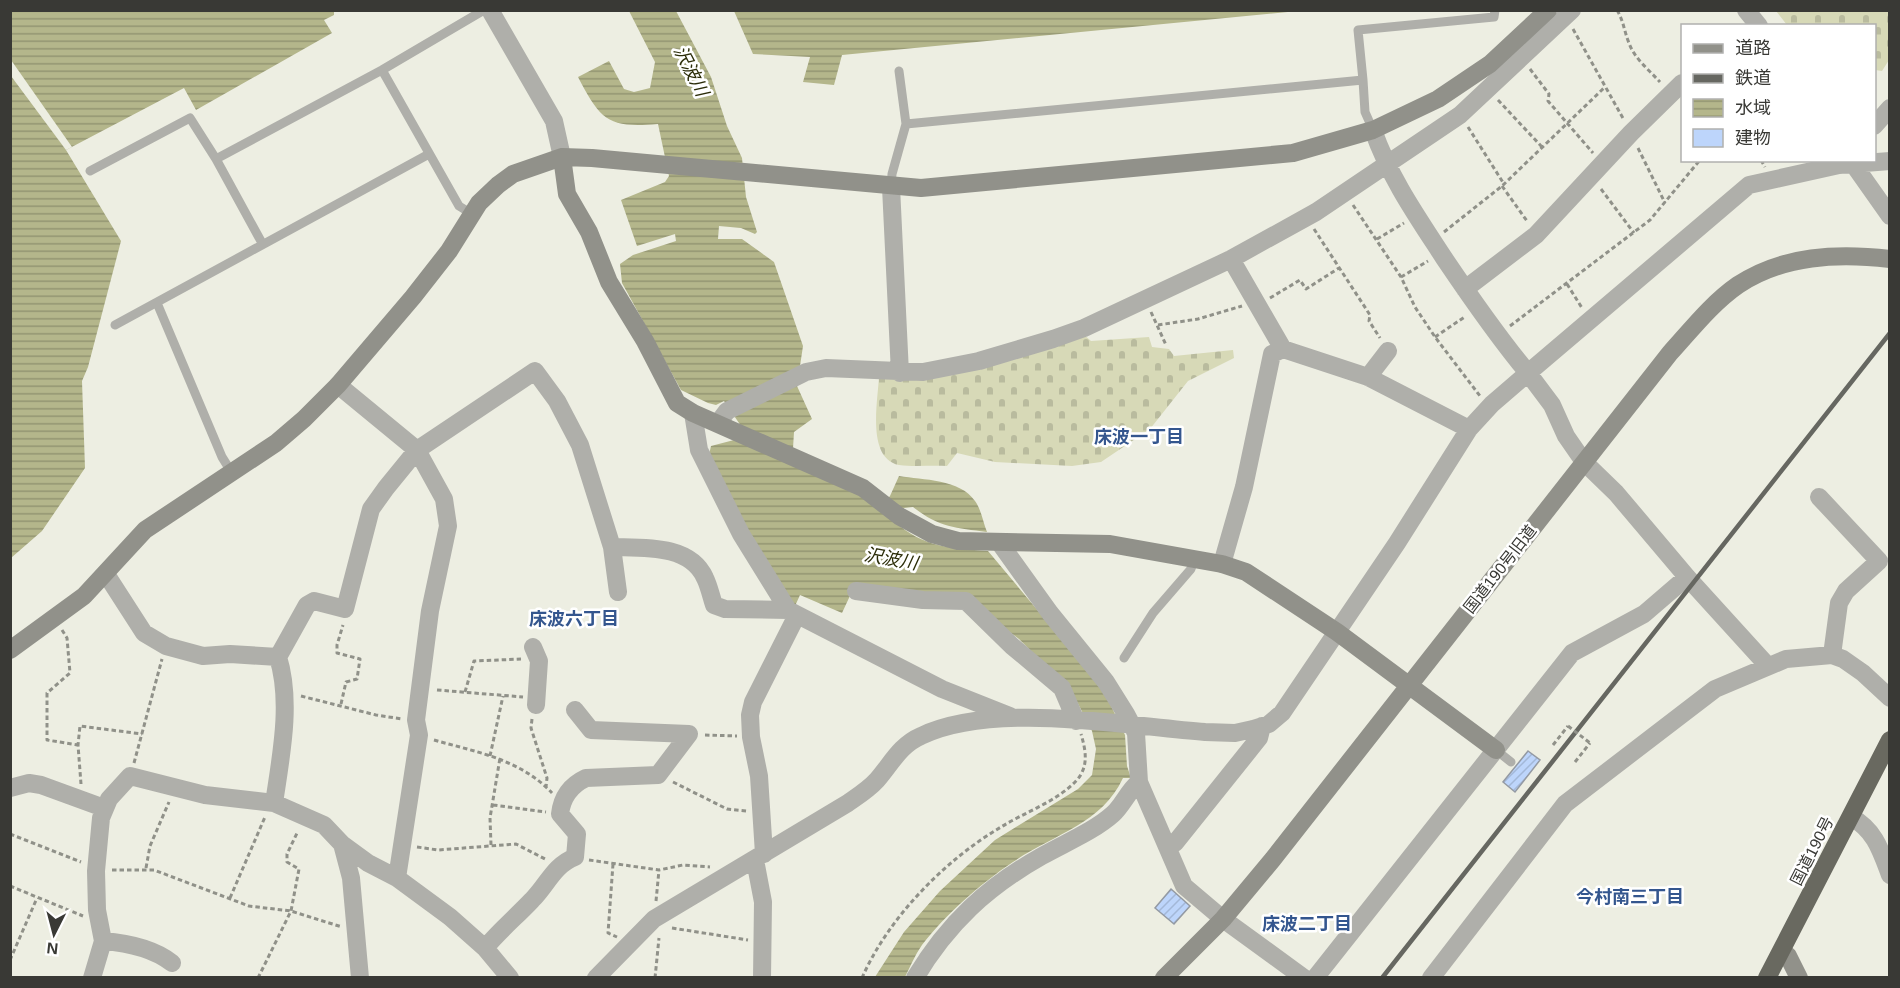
<svg xmlns="http://www.w3.org/2000/svg" width="1900" height="988" viewBox="0 0 1900 988" font-family="Helvetica,'Noto Sans JP',sans-serif">
  <defs>
    <pattern id="cemetery-stones" width="16" height="16" patternUnits="userSpaceOnUse" patternTransform="scale(1.5)"><rect width="16" height="16" fill="#d7d9b7"/><path d="M2 7V4a2 2 0 0 1 4 0v3zM10 15v-3a2 2 0 0 1 4 0v3z" fill="#b9bb9e"/></pattern>
    <pattern id="water-rules" width="6" height="5" patternUnits="userSpaceOnUse" patternTransform="scale(1.5)"><rect width="6" height="5" fill="#b4b68b"/><path d="M0 2.5h6" fill="none" stroke="#939572"/></pattern>
    <pattern id="building-hatch" width="6" height="6" patternUnits="userSpaceOnUse" patternTransform="scale(1.5)"><rect width="6" height="6" fill="#bdd5fb"/><path d="M-1 1l2-2M0 6l6-6M5 7l2-2" fill="none" stroke="#a3b8d8"/></pattern>
  </defs>
  <rect width="100%" height="100%" fill="#edeee2"/>
  <path fill="url(#cemetery-stones)" d="M1776,11H1889V60L1882,71L1875,70L1874,26L1787,25Z
    M1083,334L1091,341L1149,337L1152,347L1169,349L1174,356L1233,350L1234,358L1188,381L1150,429L1101,462L1072,466L995,462L957,453L947,466C932,465 914,467 899,465C866,458 878,401 879,376Z"/>
  <path fill="url(#water-rules)" d="M11,11H334V15L324,20L332,33L196,110L184,88L66,150L121,241L88,367L82,381L85,468L42,531L11,558Z
    M629,11H676L711,77L727,126L742,158L746,197L757,232L755,234L741,228L719,226L718,239H742L774,262L803,346L797,386L812,419L794,432L792,465L860,495L879,509L890,496L899,476C923,480 960,479 975,501C981,509 983,522 987,532C956,528 938,527 913,507L904,508L894,521C924,548 950,548 988,551L1102,687L1125,735L1127,766L1131,778H1123C1102,824 1052,835 1013,862C980,884 946,914 922,945C915,955 910,967 905,977H875L904,932L940,891L995,840L1078,789L1092,775L1096,749L1092,731L1072,692L1019,639L962,596L855,585L842,613L800,595L795,606L744,525L709,455L711,446L734,440L741,426L724,401L716,405L708,403L681,390L622,283L620,264L633,255L676,241L675,234L637,246L621,200L665,182L669,176L658,124C608,128 601,121 578,77L609,61L624,89L634,92L650,88L655,62Z
    M734,11H1298L842,55L834,85L803,82L810,57L753,54Z"/>
  <path fill="#edeee2" d="M11,60L72,147L66,150L11,76Z"/>
  <path fill="url(#building-hatch)" stroke="#949aa3" stroke-width="1.5" d="M1528,751L1540,760L1515,792L1503,782Z
    M1171,889L1190,906L1174,924L1155,908Z"/>
  <g fill="none" stroke-linecap="round" stroke-linejoin="round">
    <path stroke="#909189" stroke-width="3" stroke-dasharray="4.5 3" stroke-linecap="butt" d="M1617,10C1624,22 1624,31 1629,43C1634,58 1649,70 1660,82
      M1573,29L1624,120
      M1530,69L1549,94L1548,101L1593,153
      M1498,100L1542,147
      M1468,127L1504,184
      M1638,148L1665,203
      M1761,160L1765,167
      M1502,186L1527,221
      M1601,189L1634,233
      M1353,205L1401,277L1415,307L1435,337L1480,396
      M1314,229L1370,315L1369,321L1380,338
      M1444,232L1502,186L1605,87
      M1377,239L1404,223
      M1401,277L1428,261
      M1567,284L1582,308
      M1270,298L1300,280L1306,289L1339,268
      M1151,312L1166,345
      M1158,325L1198,319L1242,306
      M1510,326L1650,220L1700,160
      M1435,337L1466,316
      M62,630L67,638L70,673L47,693V740L78,745
      M437,690L523,697
      M465,692L474,661L521,659
      M301,696L376,715L402,719
      M341,704L346,682L357,679L360,659L337,653V645L343,625
      M532,719L531,728L547,778L546,787
      M705,735L737,736
      M434,740C476,752 520,759 552,793
      M1553,745L1568,726
      M490,756L503,696
      M1575,762L1590,743
      M134,763L162,659
      M673,782L727,809L747,811
      M81,784L78,745L80,726L142,734
      M493,805L546,812
      M10,834L81,862
      M491,845L490,818L500,758
      M417,847L438,850L516,844L545,859
      M589,860L659,870L683,865L710,867
      M613,864L608,933L617,937
      M146,868L150,846L169,802
      M112,870H154L249,906L291,911L342,927
      M10,886L83,916
      M230,898L265,817
      M656,901L659,870
      M672,928L748,940
      M10,960L37,898
      M258,978L291,911L299,869L287,862V854L298,831
      M655,978L659,938
      M862,978C888,918 945,860 1001,827C1025,812 1056,802 1076,781C1089,767 1086,751 1081,734"/>
    <path stroke="#afafaa" stroke-width="9" d="M382,70L459,206L472,214
      M1363,80L1358,30L1494,17L1495,10
      M906,124L1363,80L1365,112L1373,130
      M216,159L262,243
      M90,171L190,118L216,159L382,70L484,10
      M891,187L892,174L906,124L899,71
      M157,303L222,457L232,473
      M115,325L429,154
      M1124,658L1153,613L1191,569L1194,559
      M1496,750L1511,762"/>
    <path stroke="#afafaa" stroke-width="18" d="M490,10L554,121L562,157
      M1746,10L1759,26
      M1874,126L1890,108
      M1373,130C1390,178 1416,215 1444,258C1471,298 1497,336 1528,373L1749,185L1839,165L1890,161
      M1854,165L1890,216
      M891,187L900,373
      M1231,259L1283,349
      M1465,289L1536,235L1631,133L1682,83
      M1368,377L1388,351
      M338,385L417,450L444,499L448,526L430,611L416,720L419,735L397,878
      M693,413L699,450L741,534L788,610
      M718,423L727,411L806,372L826,368L923,372L979,361L1053,339L1084,328L1231,259L1316,212L1460,115L1572,10
      M1819,497L1879,561L1846,591L1839,603L1832,655
      M612,547L618,592
      M1222,564L1244,487L1272,354L1283,349L1368,377L1469,429
      M106,574L144,633L166,646L203,656L230,654L278,657L307,605L314,601L345,609L371,509L386,488L417,450L535,371L557,401L580,445L612,547C643,548 690,544 705,578C709,586 711,596 714,605L725,609L788,610L942,689L1010,716
      M856,591L923,600L966,601L1012,646L1062,688L1076,721
      M533,647L539,661L536,705
      M575,710L591,730L689,734
      M1139,782L1184,886L1223,919L1304,978
      M10,788L29,783L41,785L104,808
      M274,803C281,756 292,702 278,657
      M1851,817C1875,830 1881,851 1890,875
      M342,844L351,878L360,978
      M1168,846L1175,843L1259,738L1262,726
      M764,854L759,776L751,737L750,715L753,702L797,615
      M755,860L763,902L762,978
      M103,941C128,943 153,948 172,963
      M485,948C500,930 516,917 532,900C548,884 553,866 575,857L577,834L560,814C562,797 571,785 586,778L658,775L689,734
      M92,978L103,941L97,910L96,871L101,818L109,799L130,776L205,795L274,803L324,825L342,844L368,863L397,878L450,917L485,948L510,978
      M596,978L654,919L848,803C858,796 869,789 877,780C891,764 900,745 921,736C994,701 1124,726 1205,732L1235,733L1253,729L1269,724L1282,713L1397,543L1469,429L1492,404L1528,373L1552,405L1566,436L1584,462L1616,493L1687,577L1767,665
      M915,978C948,923 987,887 1042,856C1065,843 1094,831 1113,814C1123,805 1128,791 1139,782L1136,733L1126,714L1106,682L1050,613L999,542
      M1315,978L1572,653L1644,614L1687,577
      M1431,978L1565,804L1715,689L1786,659L1832,655L1843,659L1863,673L1890,698"/>
    <path stroke="#91918a" stroke-width="18" d="M562,157L567,194L589,232L609,282L645,341L677,403L693,413L863,488L899,516L932,534L958,541L1110,544L1222,564L1246,572L1337,632L1496,750
      M10,650L84,596L145,530L276,443L304,419L338,385L413,297L449,251L479,203L498,185L513,174L562,157L592,158L921,188L1293,153L1373,130L1438,99L1490,64L1548,10
      M1782,951L1788,956L1799,978
      M1164,978L1223,919L1273,859L1670,353C1691,330 1712,303 1738,285C1783,255 1838,253 1890,259"/>
    <path stroke="#696960" stroke-width="18" d="M1767,978L1890,740"/>
    <path stroke="#666761" stroke-width="4.5" d="M1382,978L1890,333"/>
    <path stroke="#909189" stroke-width="3" stroke-dasharray="4.5 3" stroke-linecap="butt" d="M1568,726L1590,743"/>
  </g>
  <g text-anchor="middle" dominant-baseline="central" stroke-width="5" stroke-linejoin="round" paint-order="stroke">
    <g font-size="16" fill="#393935" stroke="#fff">
      <text transform="translate(1500 569) rotate(-52)">国道190号旧道</text>
      <text transform="translate(1812 851) rotate(-63)">国道190号</text>
    </g>
    <g font-size="18" font-style="italic" fill="#2c2d09" stroke="#fff">
      <text transform="translate(691 71) rotate(63)">沢波川</text>
      <text transform="translate(891 559) rotate(10)">沢波川</text>
    </g>
    <g font-size="18" font-weight="bold" fill="#34568e" stroke="#fff">
      <text x="1139" y="437">床波一丁目</text>
      <text x="574" y="619">床波六丁目</text>
      <text x="1630" y="897">今村南三丁目</text>
      <text x="1307" y="924">床波二丁目</text>
    </g>
  </g>
  <rect width="1900" height="988" fill="none" stroke="#393935" stroke-width="24"/>
  <rect x="1681" y="24" width="195" height="138" fill="#ffffff" stroke="#b0b0ae" stroke-width="1.5"/>
  <rect x="1693" y="44" width="30" height="9" fill="#91918a" stroke="#b0b0ae" stroke-width="1.5"/>
  <text x="1735" y="54" font-size="18" fill="#393935">道路</text>
  <rect x="1693" y="74" width="30" height="9" fill="#666761" stroke="#b0b0ae" stroke-width="1.5"/>
  <text x="1735" y="84" font-size="18" fill="#393935">鉄道</text>
  <rect x="1693" y="99" width="30" height="18" fill="url(#water-rules)" stroke="#b0b0ae" stroke-width="1.5"/>
  <text x="1735" y="114" font-size="18" fill="#393935">水域</text>
  <rect x="1693" y="129" width="30" height="18" fill="#bdd5fb" stroke="#b0b0ae" stroke-width="1.5"/>
  <text x="1735" y="144" font-size="18" fill="#393935">建物</text>
  <g transform="translate(54 934) rotate(186)" stroke="#ffffff" stroke-width="4.5" paint-order="stroke">
  <path d="M0-4.5L10 22L0 15L-10 22Z" fill="#393935"/>
  <text y="-9" font-size="16" font-weight="bold" text-anchor="middle" fill="#393935">N</text>
  </g>
</svg>
